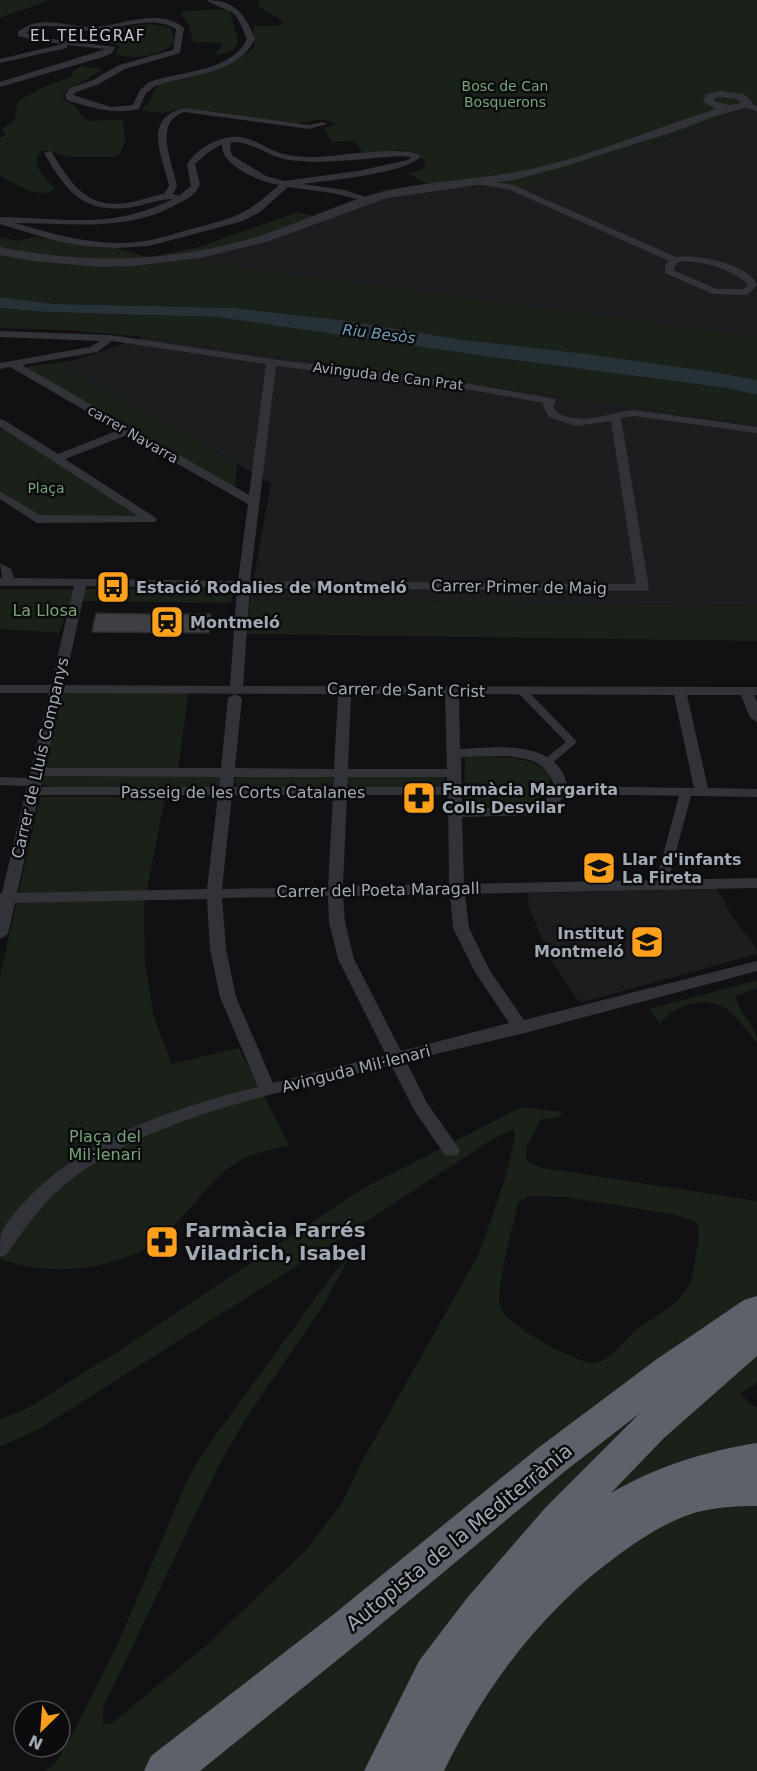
<svg xmlns="http://www.w3.org/2000/svg" width="757" height="1771" viewBox="0 0 757 1771" font-family="'DejaVu Sans',sans-serif">
  <rect width="100%" height="100%" fill="#111113"/>
  <path fill="#1d1d20" d="M757,104V337L181,260L376,200L406,193L459,187L484,186L501,188L646,146Z
    M143,337L757,425V606L250,599L271,483L61,365Z
    M717,889L734,919L757,949V954L580,1003L550,959L529,907L527,893Z"/>
  <path fill="#192119" fill-rule="evenodd" d="M0,0H50L0,18Z
    M258,0H757V104L646,146L521,187C508,188 496,186 483,186C448,184 410,192 376,200L184,260L757,337V380L714,372L464,340L348,321L235,308L55,304L0,297V237L18,241L35,237L84,245L113,247L148,257L196,248L298,212L313,216L383,190L426,184L408,173L423,169L426,165L420,155L402,150L363,153L354,141L332,142L324,128L334,125L335,123C321,115 308,124 294,123C257,122 219,112 182,108L164,113L140,111L150,101L159,81L227,66L254,48L253,26H279L284,22L259,7Z
    M229,9L238,40L235,49L218,55L215,54L221,48L222,43L193,42L189,25L181,14L182,11Z
    M149,24L165,26L171,29L174,39L172,45C156,57 133,60 114,54L120,47L117,45L94,39L108,29Z
    M81,66L97,68L101,71L64,92L63,99L75,106L86,120C99,123 111,117 123,121L125,140L120,154L114,157H69L43,150C26,164 46,177 55,189C39,200 17,185 3,177L0,174V138L5,135L2,128L14,121L18,101L41,88L70,77L74,70Z
    M0,308L47,312L217,317L498,358L727,388L757,395V425L143,337L69,330L0,328Z
    M76,360L62,365L237,464L235,489L27,369L29,366Z
    M3,429L140,517L40,516L0,490V430Z
    M0,589H233L231,603L71,601L59,633L0,629Z
    M250,599L757,606V641L247,634Z
    M61,690H189L178,769L44,770Z
    M465,757C493,758 528,752 549,774C558,815 488,806 464,806Z
    M49,774L220,776L221,784L211,788L50,787L40,784L43,776Z
    M331,776L335,781L333,784L326,788H244L238,787L233,781L238,777Z
    M349,776H442L447,782L439,789L353,788L346,783Z
    M40,797H165L144,904L145,964L154,1017L172,1064L239,1048L289,1145C274,1150 254,1152 241,1160C213,1176 198,1202 175,1224C168,1231 160,1240 151,1245C107,1272 47,1276 0,1259V977Z
    M757,980V988L736,996C739,1017 757,1023 757,1043C747,1033 740,1019 728,1010C708,995 674,1004 660,1024L649,1009Z
    M521,1107L563,1112L557,1118L542,1119L540,1121L527,1146L526,1161L543,1168L757,1201V1382L741,1394L754,1407H757V1771H45L57,1761L71,1737L119,1641L189,1476L210,1443L336,1270L349,1258L322,1307L245,1420L218,1467L103,1708V1724H111L210,1642L306,1550L342,1503L361,1463L479,1254L505,1179L515,1137L513,1129L491,1140L341,1238L39,1429L0,1447V1419L26,1409L117,1352L362,1189ZM529,1196L565,1197L676,1215L696,1222C701,1233 698,1243 696,1254C694,1264 694,1276 689,1285C679,1306 652,1317 634,1332C624,1341 609,1362 595,1363C578,1364 503,1324 500,1306C496,1285 513,1227 518,1203Z"/>
  <path fill="#263138" d="M0,297L55,304L235,308L348,321L464,340L586,354L714,372L757,380V395L727,388L498,358L217,317L47,312L0,308Z"/>
  <path fill="#3d3f43" stroke="#2b2b2f" stroke-width="1.5" d="M96,613L149,614H211L209,633L92,632Z"/>
  <g fill="none" stroke-linecap="round" stroke-linejoin="round">
    <path fill="#323338" fill-rule="evenodd" d="M523,689L527,690L577,742L550,765L546,766L540,763L566,742L519,694L518,692Z
      M686,789L692,792L667,885L661,889L657,888L655,885L680,792Z"/>
    <path fill="#323338" fill-rule="evenodd" d="M206,0C235,0 245,14 255,39C238,75 188,74 155,86L146,93L139,109C113,115 92,108 67,100L65,95L70,88L93,80L119,65L173,50L176,29C152,14 120,29 94,31C73,32 44,18 26,33L37,37L115,47L112,53L103,57L0,87V82L106,49L67,45V48L0,63V59L63,44L36,41L18,36V32C41,13 68,28 94,27C122,25 160,7 184,28L180,53L125,69L99,84L76,92L73,95L111,107L133,105L140,90L149,82C180,71 232,72 247,39C233,3 234,16 206,0Z
      M746,103L757,106V111L743,107L742,105Z
      M184,108L309,125L323,122L327,124L309,129L184,112C153,122 172,162 177,186L173,194L179,196L191,186L187,164C197,150 214,138 233,137C250,135 264,148 280,153C290,156 302,157 312,157C337,157 404,144 421,156C406,174 329,180 303,184L344,190L369,198V202L332,193L288,187L260,212L243,221L149,246L117,248L85,246L56,241L0,224V217C66,218 111,230 173,199C158,199 146,205 132,207C84,215 66,191 44,153L51,151C72,185 87,211 132,202C143,200 153,195 164,194L169,186C162,154 142,119 184,108ZM231,142C252,141 268,157 289,160C326,165 364,158 401,156L411,157L408,160L358,171L284,181L266,176L233,156L230,151ZM222,144C220,166 261,182 279,185C245,216 234,218 191,229C177,233 164,237 151,240C105,249 59,236 15,223C70,223 121,232 172,207C183,201 196,196 200,184L195,164L207,153Z
      M478,179L513,185L676,257C697,254 749,264 757,285L747,295L713,294L665,273V265L669,261L508,189L475,184V180ZM684,261C707,262 730,269 748,284L744,289H717L673,270L678,262Z
      M0,331L110,335L271,359L466,383L555,399L556,401L553,406L557,413C586,426 605,413 634,410L757,427V433L634,416L621,418L649,588L647,591L250,588L243,686L757,687V695H754L757,702V722L750,718L741,695H687L708,788L757,789V797L567,794L552,809L537,815L462,817L464,884L757,878V888L465,894L469,928L490,971L524,1020L757,961V971L521,1034L406,1061L427,1103L460,1150L457,1155L451,1156L445,1155L414,1110L391,1065C286,1092 143,1116 61,1188C39,1207 23,1231 6,1255L0,1257C0,1250 0,1240 1,1234C7,1219 23,1203 35,1191C96,1133 178,1107 258,1087L220,997L210,949L207,899L15,903L8,934L0,939V893H2L27,786L0,785V777L29,778L49,693H0V685H51L74,586H0V578H2L0,563L11,569L14,578L238,581L248,504L127,435L65,459L156,518V522L37,523L0,499V491L40,515L138,516L0,427V419L4,420L58,454L119,430L10,367L0,369V363L90,347L100,341L0,337ZM112,341L266,364L249,495L22,365L97,352ZM276,366L466,389L544,403L543,406L549,417L576,426L611,421L636,584L250,581ZM86,586L237,588L230,686L64,685ZM62,693L338,694L334,769L235,768L242,698L235,694L228,698L221,768H45ZM351,694H445L447,769H348ZM459,694L674,695L694,788L568,786C565,779 563,770 557,765C535,741 489,748 460,749ZM506,756C535,759 545,762 556,789L542,803L534,807L462,808L461,757ZM43,776L220,777L219,787H41ZM234,777H334L333,787H233ZM348,777H447V787H347ZM39,795H218L207,889L17,893ZM232,795H333L328,887L222,889ZM347,795H448L449,884L343,886ZM450,894L453,928L475,972L509,1023L401,1051L354,959L345,922L343,896ZM328,896L329,922L338,959L386,1055L273,1083L236,997L226,949L222,898Z"/>
    <path fill="#323338" fill-rule="evenodd" d="M720,91L744,94L753,103L742,109L715,116L676,131L559,168L513,180L387,198L269,241L200,258L133,266L100,267L33,261L0,255V247C88,265 174,262 259,236C301,223 340,202 383,192C432,180 482,180 531,169C594,155 654,128 716,109L703,102L706,94ZM720,97L737,99L741,103L728,105L714,101V98Z"/>
    <path fill="#5d626a" fill-rule="evenodd" d="M757,1296V1356L664,1438L611,1493C655,1467 706,1451 757,1443V1506C735,1506 715,1507 694,1513C668,1521 643,1537 621,1553C543,1609 486,1685 444,1771H364L419,1661L467,1598L546,1507L640,1413L564,1472L362,1640L200,1771H144L151,1756L334,1614L538,1448L657,1359L744,1300Z"/>
  </g>
  <defs>
    <g id="bus-square" transform="scale(1.725)"><rect x="-9" y="-9" width="18" height="18" rx="4" fill="#ffa01d" stroke="#0c0c0e"/><path d="M-5-6H5V4H4V6H2V4H-2V6H-4V4H-5ZM-3.5-4V0h7V-4ZM-3.5 1.2v1.5H-2V1.2ZM2 1.2v1.5H3.5V1.2Z" fill="#111"/></g>
    <g id="station-square" transform="scale(1.725)"><rect x="-9" y="-9" width="18" height="18" rx="4" fill="#ffa01d" stroke="#0c0c0e"/><path d="M-3-6H3Q5-6 5-4V2Q5 4 3 4L4.5 6H3L1.5 4h-3L-3 6H-4.5L-3 4Q-5 4-5 2V-4Q-5-6-3-6ZM-3.5-4v3h7v-3ZM-3.5 1v1.5H-2V1ZM2 1v1.5H3.5V1Z" fill="#111"/></g>
    <g id="pharmacy-square" transform="scale(1.725)"><rect x="-9" y="-9" width="18" height="18" rx="4" fill="#ffa01d" stroke="#0c0c0e"/><path d="M-2-6h4v4h4v4h-4v4h-4v-4h-4v-4h4Z" fill="#111"/></g>
    <g id="school-square" transform="scale(1.725)"><rect x="-9" y="-9" width="18" height="18" rx="4" fill="#ffa01d" stroke="#0c0c0e"/><path d="M0-5L7-2L0 1L-7-2ZM-4 1L0 2.5L4 1V4Q0 6-4 4Z" fill="#111"/></g>
  </defs>
  <g fill-rule="evenodd">
    <use href="#bus-square" x="113" y="587"/>
    <use href="#station-square" x="167" y="622"/>
    <use href="#pharmacy-square" x="419" y="798"/>
    <use href="#school-square" x="599" y="868"/>
    <use href="#school-square" x="647" y="942"/>
    <use href="#pharmacy-square" x="162" y="1242"/>
  </g>
  <g text-anchor="middle" dominant-baseline="central" stroke-width="5" stroke-linejoin="round" paint-order="stroke">
    <g font-size="14" fill="#76a376" stroke="#0c0c0e">
      <text x="505" y="86">Bosc de Can<tspan x="505" dy="16">Bosquerons</tspan></text>
      <text x="46" y="488">Plaça</text>
    </g>
    <g font-size="14" fill="#a1a9b5" stroke="#0c0c0e">
      <text transform="translate(388 376) rotate(7)">Avinguda de Can Prat</text>
      <text transform="translate(133 434) rotate(30)">carrer Navarra</text>
    </g>
    <g font-size="15" letter-spacing="1.5" fill="#c2c7d1" stroke="#0c0c0e">
      <text x="88" y="36">EL TELÈGRAF</text>
    </g>
    <g font-size="15" font-style="italic" fill="#739cb5" stroke="#0c0c0e">
      <text transform="translate(379 334) rotate(7)">Riu Besòs</text>
    </g>
    <g font-size="16" font-weight="bold" fill="#a1a9b5" stroke="#0c0c0e" text-anchor="start">
      <text x="136" y="587">Estació Rodalies de Montmeló</text>
      <text x="190" y="622">Montmeló</text>
      <text x="442" y="789">Farmàcia Margarita<tspan x="442" dy="18">Colls Desvilar</tspan></text>
      <text x="622" y="859">Llar d'infants<tspan x="622" dy="18">La Fireta</tspan></text>
      <text x="624" y="933" text-anchor="end">Institut<tspan x="624" dy="18">Montmeló</tspan></text>
    </g>
    <g font-size="16" fill="#a1a9b5" stroke="#0c0c0e">
      <text transform="translate(519 587) rotate(1)">Carrer Primer de Maig</text>
      <text transform="translate(406 690) rotate(1)">Carrer de Sant Crist</text>
      <text transform="translate(40 758) rotate(-77)">Carrer de Lluís Companys</text>
      <text x="243" y="792">Passeig de les Corts Catalanes</text>
      <text transform="translate(378 890) rotate(-1)">Carrer del Poeta Maragall</text>
      <text transform="translate(356 1069) rotate(-14)">Avinguda Mil·lenari</text>
    </g>
    <g font-size="16" fill="#76a376" stroke="#0c0c0e">
      <text x="45" y="610">La Llosa</text>
      <text x="105" y="1136">Plaça del<tspan x="105" dy="18">Mil·lenari</tspan></text>
    </g>
    <g font-size="20" font-weight="bold" fill="#a1a9b5" stroke="#0c0c0e" text-anchor="start">
      <text x="185" y="1230">Farmàcia Farrés<tspan x="185" dy="23">Viladrich, Isabel</tspan></text>
    </g>
    <g font-size="20" fill="#a1a9b5" stroke="#0c0c0e">
      <text transform="translate(459 1537) rotate(-39)">Autopista de la Mediterrània</text>
    </g>
  </g>
  <g transform="translate(42 1729) rotate(205)"><circle r="28" fill="#0c0c0e" stroke="#484b51" stroke-width="1.5"/>
  <path d="M0-4.5L10 22L0 15L-10 22Z" fill="#ffa01d"/>
  <text y="-9" font-size="16" font-weight="bold" text-anchor="middle" fill="#a1a9b5">N</text>
  </g>
</svg>
